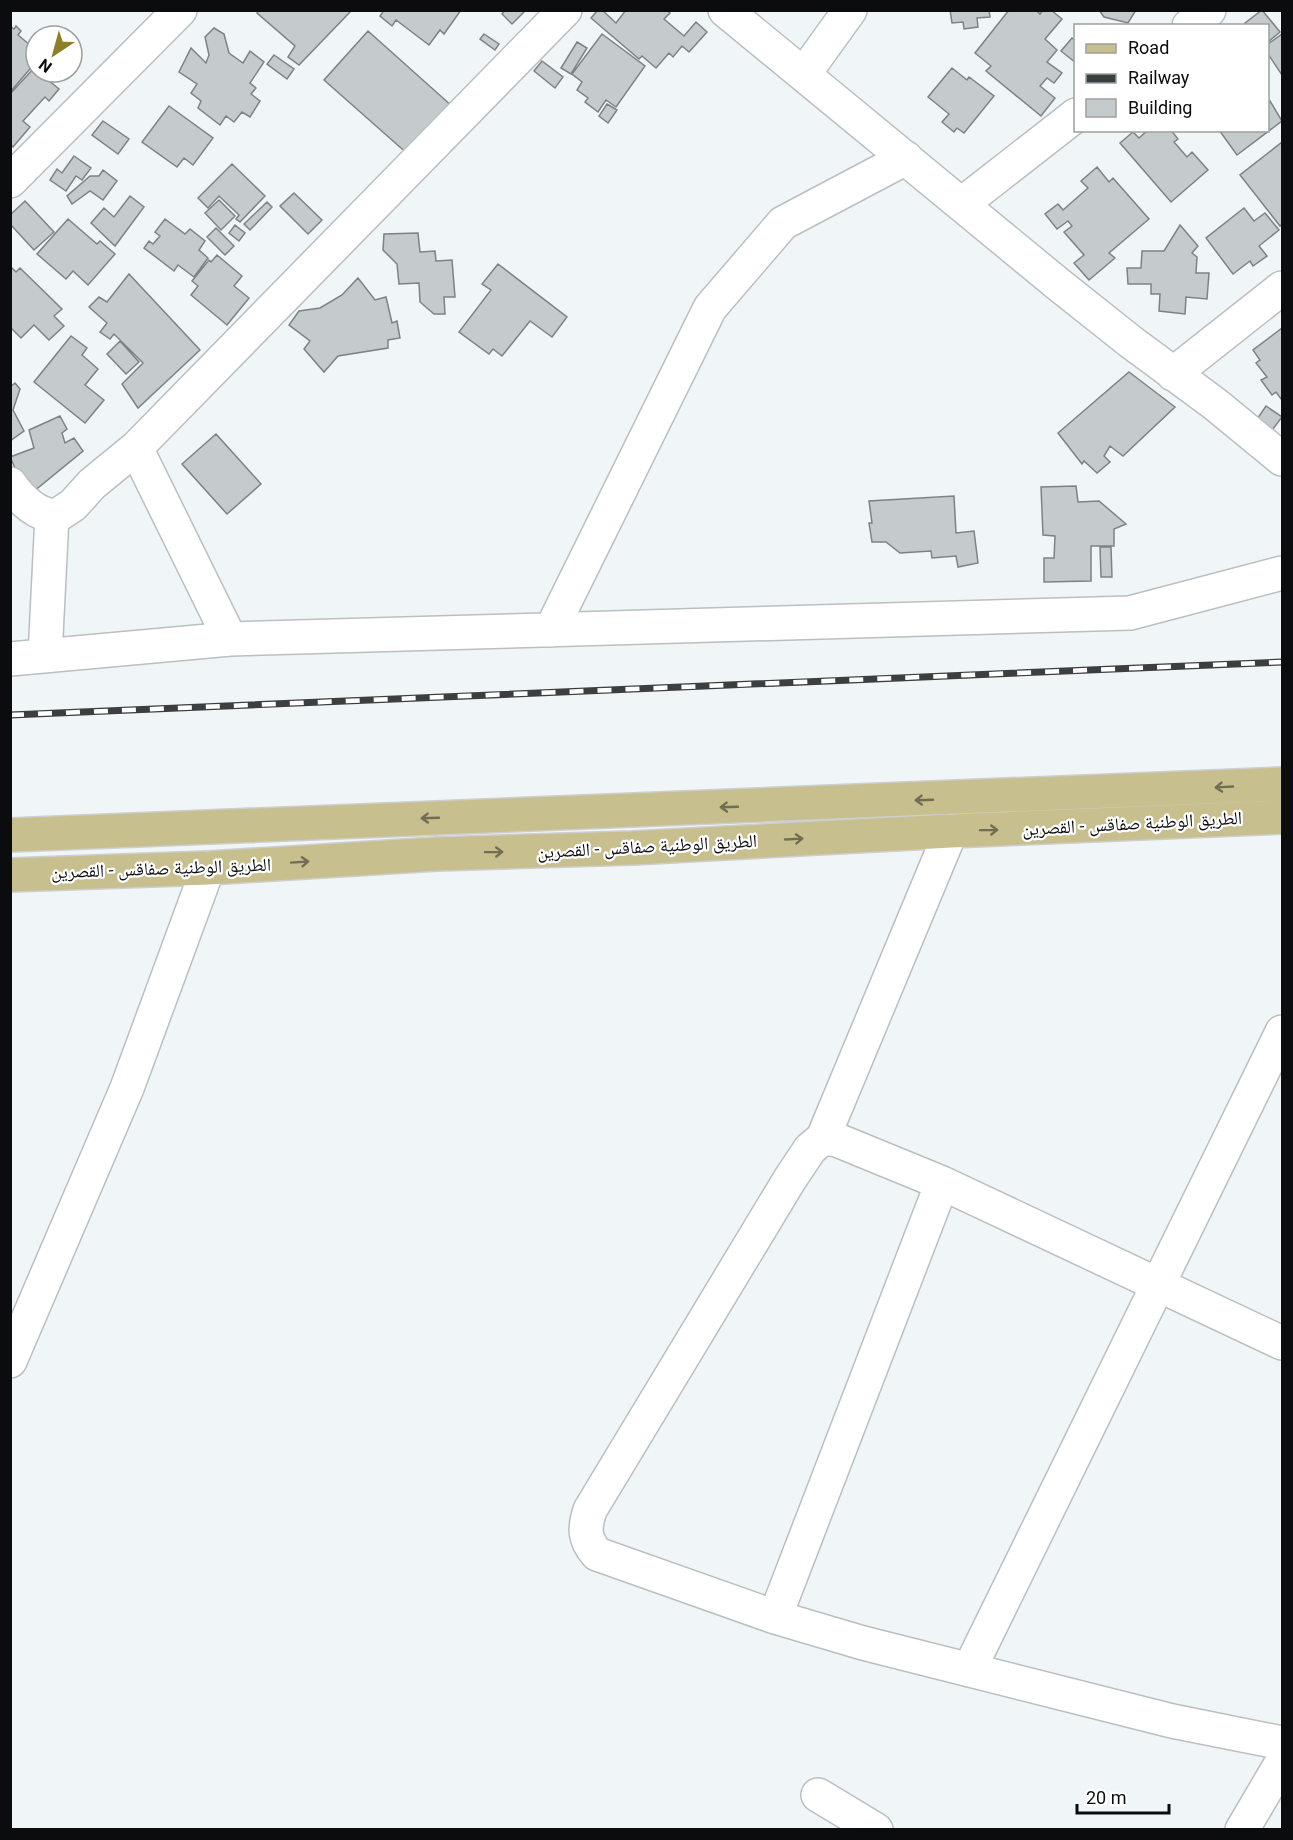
<svg xmlns="http://www.w3.org/2000/svg" width="1293" height="1840" viewBox="0 0 1293 1840" font-family="Roboto,'Noto Naskh Arabic',sans-serif">
  <rect width="100%" height="100%" fill="#f0f5f8"/>
  <path fill="#c5cacd" stroke="#7e8285" stroke-width="1.5" d="M259,10H352L299,65L288,57L295,46L257,13Z
    M384,10H461L444,34L440,30L429,45L396,20L392,26L380,16Z
    M505,10H526L512,24L502,14Z
    M598,10H602L616,23L626,10H666L670,13L664,19L684,36L696,22L707,32L689,52L682,46L673,57L669,53L656,68L642,56L639,59L591,18Z
    M950,10H989L990,17L977,18L978,27L964,29L963,22L952,23Z
    M1009,10H1036L1040,14L1043,10H1051L1062,19L1045,39L1057,50L1047,62L1062,73L1054,83L1047,78L1040,86L1055,98L1041,116L986,71L991,66L975,53Z
    M1099,10H1136L1128,23L1104,17Z
    M1262,10L1280,32L1268,42V26H1246L1245,23Z
    M10,26L14,29L16,26L21,31L18,35L36,50V62L10,92Z
    M214,28L224,34L229,53L243,63L250,51L264,62L250,83L256,88L251,94L260,101L250,117L242,112L234,122L226,116L220,125L198,108L201,101L191,93L197,84L179,72L191,48L206,63L209,55L205,37Z
    M368,31L453,107L410,156L324,80Z
    M484,34L499,44L495,50L480,39Z
    M602,34L645,66L616,107L606,100L598,112L585,102L588,98L577,90L582,82L572,74Z
    M1282,34V75L1268,54V44Z
    M1072,38L1076,41V63L1061,51Z
    M577,42L587,48L571,74L561,68Z
    M274,55L294,69L287,79L267,64Z
    M542,61L563,77L555,88L534,71Z
    M36,66V72L52,73L47,79L59,89L49,101L45,97L23,121L30,127L13,147L10,144V94Z
    M952,68L967,80L969,77L994,96L964,133L957,128L954,132L942,122L949,114L928,97Z
    M1270,101L1282,121L1237,155L1219,130H1268V103Z
    M607,104L617,110L608,123L599,116Z
    M169,106L213,138L193,165L184,158L177,167L142,142Z
    M103,121L129,139L118,154L92,135Z
    M1148,130H1171L1178,139L1174,142L1187,157L1192,152L1208,170L1171,202L1120,143L1133,132L1139,138Z
    M1282,142V224L1280,226L1240,175Z
    M74,156L91,168L82,180L76,176L66,191L50,180L57,169L62,173Z
    M232,164L265,196L240,222L236,219L239,215L219,196L208,208L198,198Z
    M1097,167L1109,182L1113,178L1149,219L1109,253L1115,258L1089,280L1074,263L1084,255L1064,232L1072,226L1068,221L1057,229L1045,214L1058,204L1063,210L1088,188L1081,181Z
    M103,170L117,181L103,200L90,191L72,204L67,196L90,176H99Z
    M294,193L322,220L308,234L280,206Z
    M130,196L144,207L115,246L91,223L104,208L114,217Z
    M219,200L235,216L221,230L205,213Z
    M25,201L54,232L34,250L10,224V215Z
    M267,202L272,207L250,230L244,224Z
    M1244,208L1254,221L1265,213L1279,230L1259,246L1267,256L1253,266L1250,261L1233,274L1206,238Z
    M68,219L97,244L100,241L115,254L88,285L73,271L66,279L37,254Z
    M165,219L185,234L190,229L205,241L199,250L208,258L194,277L178,265L174,271L144,248L149,241L153,244L160,236L155,232Z
    M235,225L245,233L239,241L229,233Z
    M1180,225L1198,246L1192,253L1197,257L1196,273H1209L1207,299L1186,297L1185,314L1159,311L1160,294H1151V284H1128L1127,268H1141L1142,251H1164Z
    M216,228L234,246L225,255L207,237Z
    M418,233L420,252L435,251L436,261L452,260L455,297H444L445,314H434L420,302L419,283L399,284L397,264L383,250L384,234Z
    M217,255L242,276L234,286L249,298L227,325L191,295L198,286L192,281L209,260L211,262Z
    M498,264L567,317L552,337L530,321L502,356L493,349L489,354L459,332L491,290L482,284Z
    M10,266L16,272L20,268L62,309L54,316L64,326L49,340L34,325L21,338L10,327Z
    M129,274L200,350L138,408L122,384L143,363L114,334L110,339L100,332L107,323L89,307L99,297L107,302Z
    M358,278L375,300L386,297L392,323L397,321L400,338L388,340V348L338,356L324,372L304,349L310,341L289,325L299,311L320,308L342,295Z
    M1282,328V400L1276,392L1272,395L1261,380L1267,377L1256,363L1260,360L1253,350Z
    M71,336L87,348L82,355L98,369L85,385L104,400L85,423L34,382Z
    M120,341L139,362L126,374L107,354Z
    M1129,372L1175,407L1123,456L1110,446L1104,456L1110,462L1097,473L1084,461L1082,464L1058,433Z
    M15,383L20,389L13,410L24,431L10,441V387Z
    M1266,406L1282,417L1270,433L1255,422Z
    M60,416L67,429L62,433L65,443L74,438L83,451L28,496L10,457L34,448L29,430Z
    M216,434L261,484L227,514L182,464Z
    M1076,486L1078,502L1099,501L1126,524L1114,529V546H1091V581L1044,582V558H1054L1055,536L1043,535L1041,487Z
    M954,496L956,533L974,531L978,563L958,567L956,556L932,558L931,551L900,553L886,542H872L869,523H872L869,501Z
    M1100,547H1111L1112,577H1101Z"/>
  <g fill="none" stroke-linecap="round" stroke-linejoin="round">
    <g stroke="#babfc2" stroke-width="36">
      <path id="minor" d="M725,10L1058,284L1131,342L1215,404L1282,459
        M1189,26L1209,10
        M804,74L850,10
        M10,181L180,10
        M962,204L1076,115
        M1173,374L1282,288
        M136,448L230,639
        M10,484C20,499 39,518 58,515L73,505L92,484L136,448L565,10
        M551,630L710,308L783,223L906,158
        M45,656L52,516
        M10,659L230,639L1130,613L1282,573
        M823,1138L951,831
        M1282,1343L942,1183L837,1140L823,1138L810,1149L790,1179L590,1510C584,1528 584,1539 597,1554L775,1617L863,1643L1172,1721L1282,1743
        M10,1361L127,1088L208,868
        M775,1617L942,1183
        M969,1670L1282,1032
        M818,1795L876,1830
        M1242,1830L1282,1762"/>
    </g>
    <g stroke="#cececf" stroke-width="36">
      <path id="major" d="M10,835L1282,784
        M10,875L208,868L437,854L632,848L951,831L1282,817"/>
    </g>
    <use href="#minor" stroke="#fff" stroke-width="33"/>
    <use href="#major" stroke="#c7bf8d" stroke-width="33"/>
    <g stroke="#3c3f40" stroke-width="7">
      <path id="rail" d="M10,715L1282,662"/>
    </g>
    <use href="#rail" stroke="#fff" stroke-width="4.5" stroke-dasharray="14" stroke-linecap="butt"/>
  </g>
  <defs><path id="oneway-shaft" d="M-6 0H5M1.5-3L5.5 0L1.5 3" fill="none" stroke-width="1.6" stroke-linecap="round" stroke-linejoin="round" transform="scale(1.5)"/></defs>
  <g stroke="#726e53">
    <use href="#oneway-shaft" transform="translate(1224 787) rotate(177)"/>
    <use href="#oneway-shaft" transform="translate(924 800) rotate(178)"/>
    <use href="#oneway-shaft" transform="translate(729 807) rotate(178)"/>
    <use href="#oneway-shaft" transform="translate(430 818) rotate(178)"/>
    <use href="#oneway-shaft" transform="translate(989 830) rotate(-1)"/>
    <use href="#oneway-shaft" transform="translate(794 839) rotate(-3)"/>
    <use href="#oneway-shaft" transform="translate(494 852) rotate(-1)"/>
    <use href="#oneway-shaft" transform="translate(300 862) rotate(-4)"/>
  </g>
  <g text-anchor="middle" dominant-baseline="central" stroke-width="4.5" stroke-linejoin="round" paint-order="stroke">
    <g font-size="18" fill="#0a0c0d" stroke="#fff">
      <text transform="translate(1132 823) rotate(-3)">الطريق الوطنية صفاقس - القصرين</text>
      <text transform="translate(647 846) rotate(-3)">الطريق الوطنية صفاقس - القصرين</text>
      <text transform="translate(161 868) rotate(-2)">الطريق الوطنية صفاقس - القصرين</text>
    </g>
  </g>
  <rect width="1293" height="1840" fill="none" stroke="#0a0c0d" stroke-width="24"/>
  <rect x="1074" y="24" width="195" height="108" fill="#ffffff" stroke="#9d9e9e" stroke-width="1.5"/>
  <rect x="1086" y="44" width="30" height="9" fill="#c7bf8d" stroke="#9d9e9e" stroke-width="1.5"/>
  <text x="1128" y="54" font-size="18" fill="#0a0c0d">Road</text>
  <rect x="1086" y="74" width="30" height="9" fill="#3c3f40" stroke="#9d9e9e" stroke-width="1.5"/>
  <text x="1128" y="84" font-size="18" fill="#0a0c0d">Railway</text>
  <rect x="1086" y="99" width="30" height="18" fill="#c5cacd" stroke="#9d9e9e" stroke-width="1.5"/>
  <text x="1128" y="114" font-size="18" fill="#0a0c0d">Building</text>
  <g transform="translate(54 54) rotate(216)"><circle r="28" fill="#ffffff" stroke="#9d9e9e" stroke-width="1.5"/>
  <path d="M0-4.5L10 22L0 15L-10 22Z" fill="#8c7f26"/>
  <text y="-9" font-size="16" font-weight="bold" text-anchor="middle" fill="#0a0c0d">N</text>
  </g>
  <path d="M1077 1804v9h92v-9" fill="none" stroke="#0a0c0d" stroke-width="3"/>
  <text x="1086" y="1804" font-size="18" fill="#0a0c0d" stroke="#ffffff" stroke-width="4.5" paint-order="stroke">20 m</text>
</svg>
